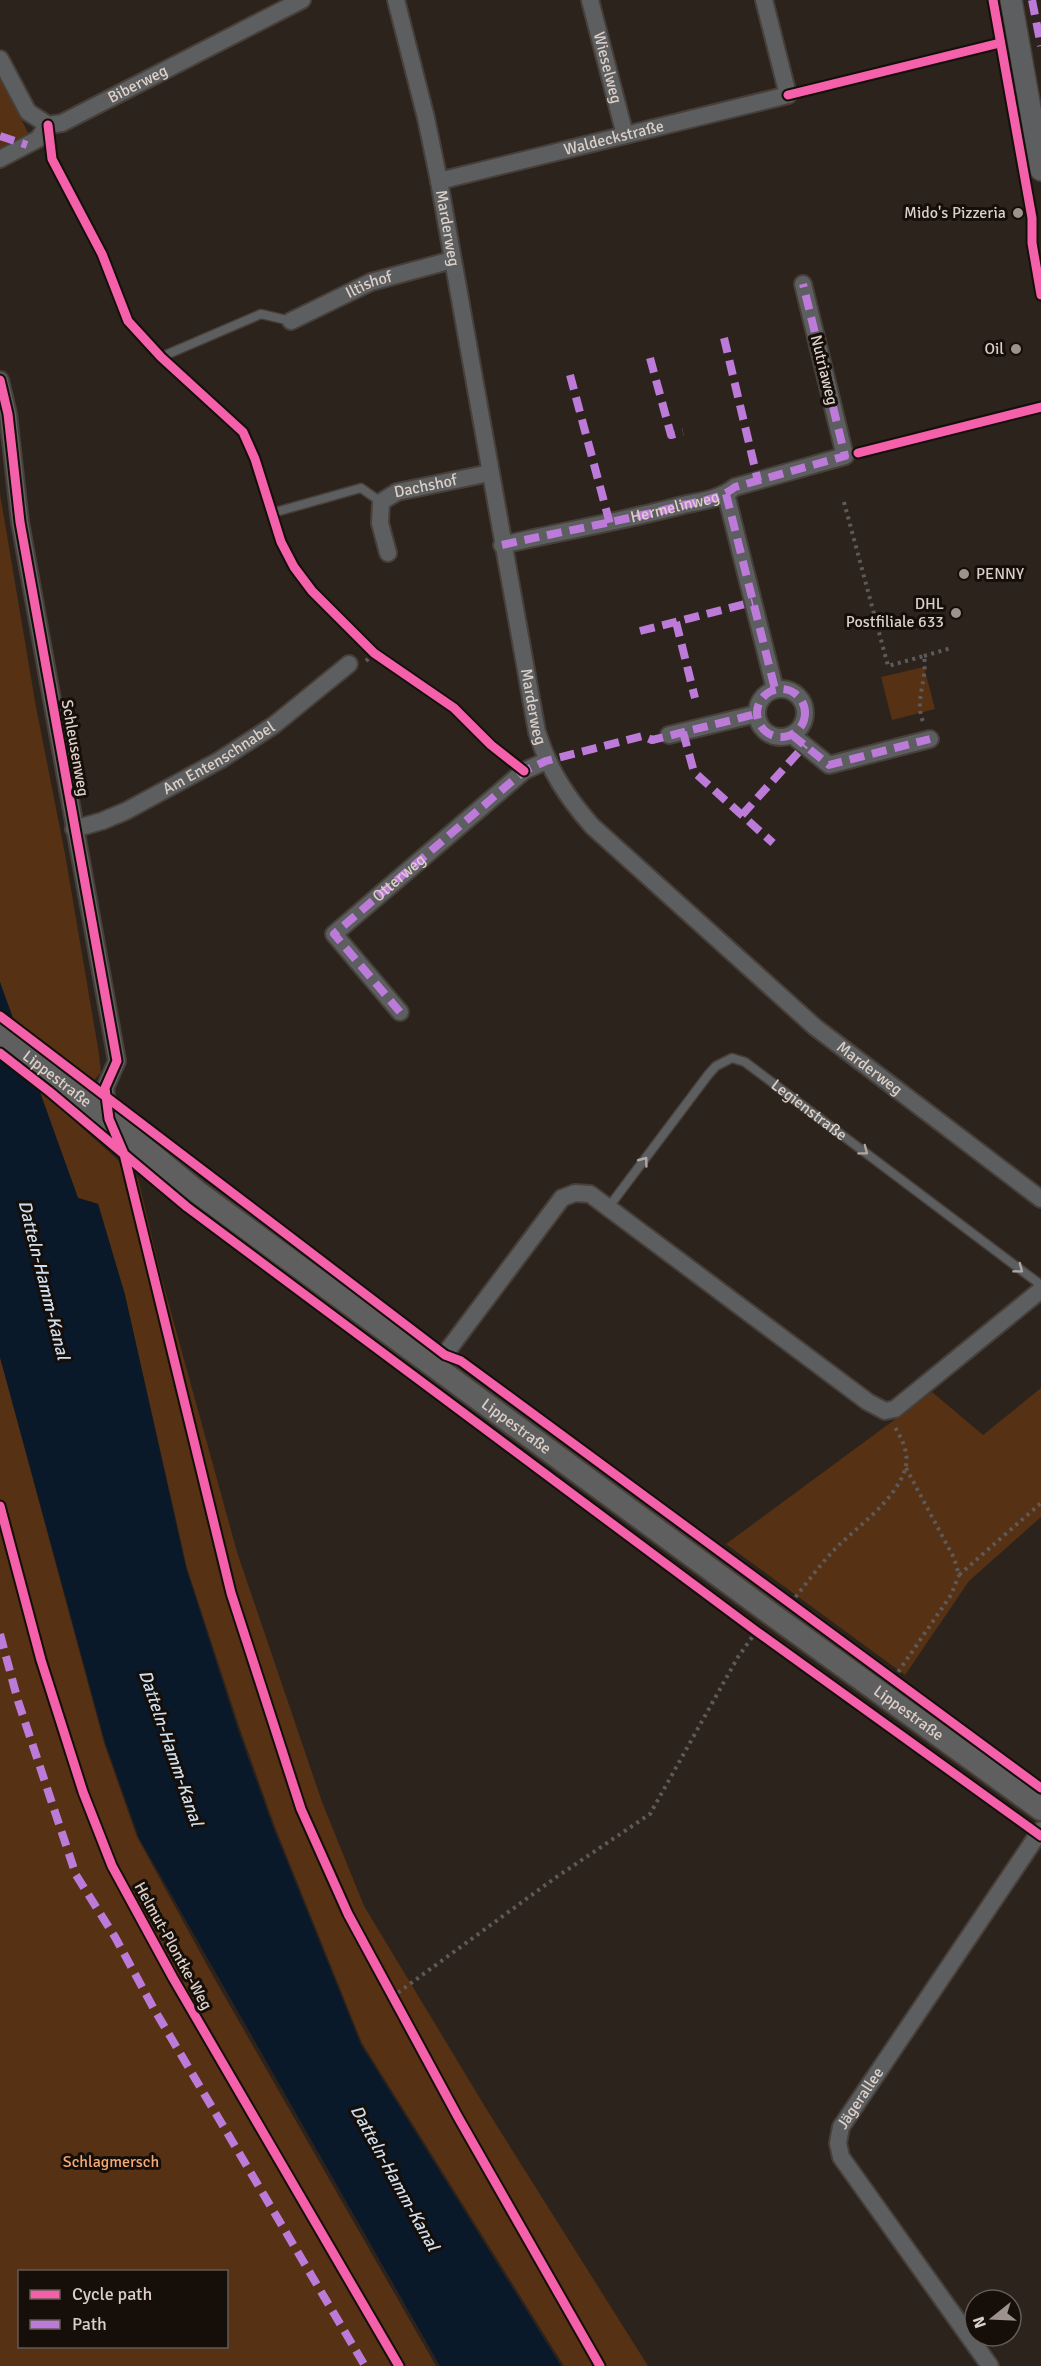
<svg xmlns="http://www.w3.org/2000/svg" width="1041" height="2366" viewBox="0 0 1041 2366" font-family="Signika,sans-serif">
  <rect width="100%" height="100%" fill="#2d231d"/>
  <path fill="#563113" fill-rule="evenodd" d="M0,75L28,133L0,149Z
    M0,494L36,707L65,854L99,1054L101,1072L92,1083L53,1050L26,1048L11,1017L0,982Z
    M924,667L935,709L892,720L881,677Z
    M39,1089L138,1178L161,1276L237,1552L322,1802L364,1906L487,2110L648,2366H564L362,2043L275,1827L240,1729L187,1568L125,1295L98,1204L78,1198Z
    M0,1357L104,1743L137,1837L213,1976L436,2366H0ZM20,2272H226V2346H20Z
    M1041,1388V1517L969,1581L905,1675L726,1544L932,1392L983,1435Z"/>
  <path fill="#091929" d="M0,982L78,1198L98,1204L125,1295L186,1568L238,1730L273,1827L361,2045L561,2366H440L139,1838L105,1742L0,1357Z"/>
  <path fill="#2d231d" d="M0,1011L18,1025L28,1048L43,1092L0,1060Z"/>
  <g fill="none" stroke-linecap="round" stroke-linejoin="round">
    <g stroke="#473f3a" stroke-width="11">
      <g id="service">
        <path d="M161,357L261,314L291,321"/>
        <path d="M272,513L361,488L381,502"/>
        <path id="s1" d="M608,1208L708,1075L716,1066L732,1058L745,1062L1041,1285"/>
      </g>
    </g>
    <g stroke="#473f3a" stroke-width="20">
      <g id="minor">
        <path id="s2" d="M396,0L426,118L439,181L537,732C549,770 566,796 592,826L815,1027L1041,1199"/>
        <path id="s3" d="M590,0L625,135"/>
        <path id="s4" d="M0,59L28,112L48,125L62,123L302,0"/>
        <path d="M0,159L38,139L48,125"/>
        <path id="s5" d="M439,181L788,95L764,0"/>
        <path id="s6" d="M291,321L371,282L452,260"/>
        <path d="M0,380L8,414L20,522L117,1061L105,1088L109,1119"/>
        <path d="M726,494L775,689"/>
        <path id="s7" d="M502,545C563,531 623,521 683,505C701,501 720,499 735,487L845,456L803,284"/>
        <path id="s8" d="M388,553L380,523L381,502L397,492L490,473"/>
        <circle cx="781" cy="713" r="24"/>
        <path d="M669,735L756,714"/>
        <path d="M792,735L829,765L930,739"/>
        <path id="s9" d="M74,829L102,821L126,811L220,760L274,725L349,664"/>
        <path d="M400,1012L334,934L524,771L546,761"/>
        <path d="M436,1366L562,1198L575,1193L590,1194L868,1402L885,1411L895,1409L1041,1290"/>
        <path id="s10" d="M990,2366L841,2157L838,2143L841,2127L1041,1830"/>
      </g>
    </g>
    <g stroke="#473f3a" stroke-width="24">
      <path id="tertiary" d="M1011,0L1041,170"/>
    </g>
    <g stroke="#473f3a" stroke-width="26">
      <g id="secondary">
        <path id="s11" d="M0,1035L109,1119L196,1191L770,1613L1041,1809"/>
      </g>
    </g>
    <path stroke="#5d5a59" stroke-width="4" stroke-dasharray="3 4.5" stroke-linecap="butt" d="M844,502L888,666L924,656C928,681 913,700 924,724
      M924,656L951,648
      M366,661L374,653
      M906,1468L954,1558L959,1575L1041,1503
      M791,1603C805,1585 819,1566 835,1549C857,1527 896,1500 905,1469C910,1455 902,1438 894,1426
      M894,1678L951,1595L959,1575
      M392,1997L555,1878L650,1814L738,1657L758,1629"/>
    <use href="#service" stroke="#5d5e5f" stroke-width="8"/>
    <use href="#minor" stroke="#5d5e5f" stroke-width="16"/>
    <use href="#tertiary" stroke="#5d5e5f" stroke-width="21"/>
    <use href="#secondary" stroke="#605f60" stroke-width="22"/>
    <g stroke="#bd7bd9" stroke-width="8" stroke-dasharray="15 8" stroke-linecap="butt">
      <path d="M1032,0L1041,46"/>
      <path d="M0,136L27,145"/>
      <path d="M724,338L758,481"/>
      <path d="M650,358L671,435L683,432"/>
      <path d="M570,375L610,524"/>
      <path d="M726,494L775,689"/>
      <path d="M502,545C563,531 623,521 683,505C701,501 720,499 735,487L845,456L803,284"/>
      <path d="M676,622L695,698"/>
      <path d="M640,631L753,602"/>
      <circle cx="781" cy="713" r="24"/>
      <path d="M683,732L694,772L773,843"/>
      <path d="M792,735L829,765L930,739"/>
      <path d="M742,815L805,745"/>
      <path id="s12" d="M400,1012L334,934L524,771L546,761L643,736L652,740L756,714"/>
      <path d="M0,1634L18,1701L76,1875L115,1937L154,2009L365,2366"/>
    </g>
    <g stroke="#150e09" stroke-width="13">
      <path id="cycleway" d="M993,0L1032,218V243L1041,295
        M788,95L1000,43
        M48,125L52,159L102,254L128,321L161,357L243,432L255,459L281,542L294,567L312,591L374,653L454,708L491,745L524,771
        M0,380L8,414L20,522L117,1061L105,1088L109,1119L124,1154L231,1593L301,1809L348,1914L458,2117L600,2366
        M858,453L1041,407
        M0,1016L445,1355L461,1361L1041,1788
        M0,1053L50,1092L187,1207L756,1631L1041,1836
        M0,1506L41,1660L83,1792L112,1866L173,1978L399,2366"/>
    </g>
    <use href="#cycleway" stroke="#f560ab" stroke-width="9"/>
  </g>
  <defs><path id="oneway-chevron" d="M-2-3.5L2.5 0L-2 3.5" fill="none" stroke-width="1.6" stroke-linecap="round" stroke-linejoin="round" transform="scale(1.5)"/></defs>
  <g stroke="#afa7a3">
    <use href="#oneway-chevron" transform="translate(864 1151) rotate(37)"/>
    <use href="#oneway-chevron" transform="translate(644 1161) rotate(-53)"/>
    <use href="#oneway-chevron" transform="translate(1019 1269) rotate(37)"/>
  </g>
  <g fill="#9e938c" stroke="#150e09" stroke-width="2">
    <circle cx="1018" cy="213" r="6"/>
    <circle cx="1016" cy="349" r="6"/>
    <circle cx="964" cy="574" r="6"/>
    <circle cx="956" cy="613" r="6"/>
  </g>
  <g text-anchor="middle" dominant-baseline="central" stroke-width="6" stroke-linejoin="round" paint-order="stroke">
    <g font-size="16" fill="#dbcfc8" stroke="#150e09">
      <text stroke="none"><textPath href="#s3" startOffset="70">Wieselweg</textPath></text>
      <text stroke="none"><textPath href="#s4" startOffset="183">Biberweg</textPath></text>
      <text stroke="none"><textPath href="#s5" startOffset="180">Waldeckstraße</textPath></text>
      <text stroke="none"><textPath href="#s2" startOffset="234">Marderweg</textPath></text>
      <text stroke="none"><textPath href="#s6" startOffset="86">Iltishof</textPath></text>
      <text transform="translate(824 370) rotate(76)">Nutriaweg</text>
      <text stroke="none"><textPath href="#s8" startOffset="100">Dachshof</textPath></text>
      <text stroke="none"><textPath href="#s7" startOffset="177">Hermelinweg</textPath></text>
      <text stroke="none"><textPath href="#s2" startOffset="720">Marderweg</textPath></text>
      <text transform="translate(75 748) rotate(80)">Schleusenweg</text>
      <text stroke="none"><textPath href="#s9" startOffset="162">Am Entenschnabel</textPath></text>
      <text stroke="none"><textPath href="#s12" startOffset="188">Otterweg</textPath></text>
      <text stroke="none"><textPath href="#s2" startOffset="1224">Marderweg</textPath></text>
      <text stroke="none"><textPath href="#s11" startOffset="72">Lippestraße</textPath></text>
      <text stroke="none"><textPath href="#s1" startOffset="290">Legienstraße</textPath></text>
      <text stroke="none"><textPath href="#s11" startOffset="648">Lippestraße</textPath></text>
      <text stroke="none"><textPath href="#s11" startOffset="1134">Lippestraße</textPath></text>
      <text transform="translate(173 1946) rotate(61)">Helmut-Plontke-Weg</text>
      <text stroke="none"><textPath href="#s10" startOffset="322">Jägerallee</textPath></text>
    </g>
    <g font-size="16" fill="#dbcfc8" stroke="#150e09" text-anchor="end">
      <text x="1006" y="213">Mido's Pizzeria</text>
      <text x="1004" y="349">Oil</text>
      <text x="976" y="574" text-anchor="start">PENNY</text>
      <text x="944" y="604">DHL<tspan x="944" dy="18">Postfiliale 633</tspan></text>
    </g>
    <g font-size="16" fill="#f6ab75" stroke="#150e09">
      <text x="111" y="2162">Schlagmersch</text>
    </g>
    <g font-size="18" font-style="italic" fill="#cedeee" stroke="#150e09">
      <text transform="translate(44 1280) rotate(76)">Datteln-Hamm-Kanal</text>
      <text transform="translate(171 1748) rotate(71)">Datteln-Hamm-Kanal</text>
      <text transform="translate(395 2178) rotate(61)">Datteln-Hamm-Kanal</text>
    </g>
  </g>
  <rect x="18" y="2270" width="210" height="78" fill="#150e09" stroke="#645b55" stroke-width="1.5"/>
  <rect x="30" y="2290" width="30" height="9" fill="#f560ab" stroke="#645b55" stroke-width="1.5"/>
  <text x="72" y="2300" font-size="18" fill="#dbcfc8">Cycle path</text>
  <rect x="30" y="2320" width="30" height="9" fill="#bd7bd9" stroke="#645b55" stroke-width="1.5"/>
  <text x="72" y="2330" font-size="18" fill="#dbcfc8">Path</text>
  <g transform="translate(993 2318) rotate(252)"><circle r="28" fill="#150e09" stroke="#645b55" stroke-width="1.5"/>
  <path d="M0-4.5L10 22L0 15L-10 22Z" fill="#9e938c"/>
  <text y="-9" font-size="16" font-weight="bold" text-anchor="middle" fill="#dbcfc8">N</text>
  </g>
</svg>
